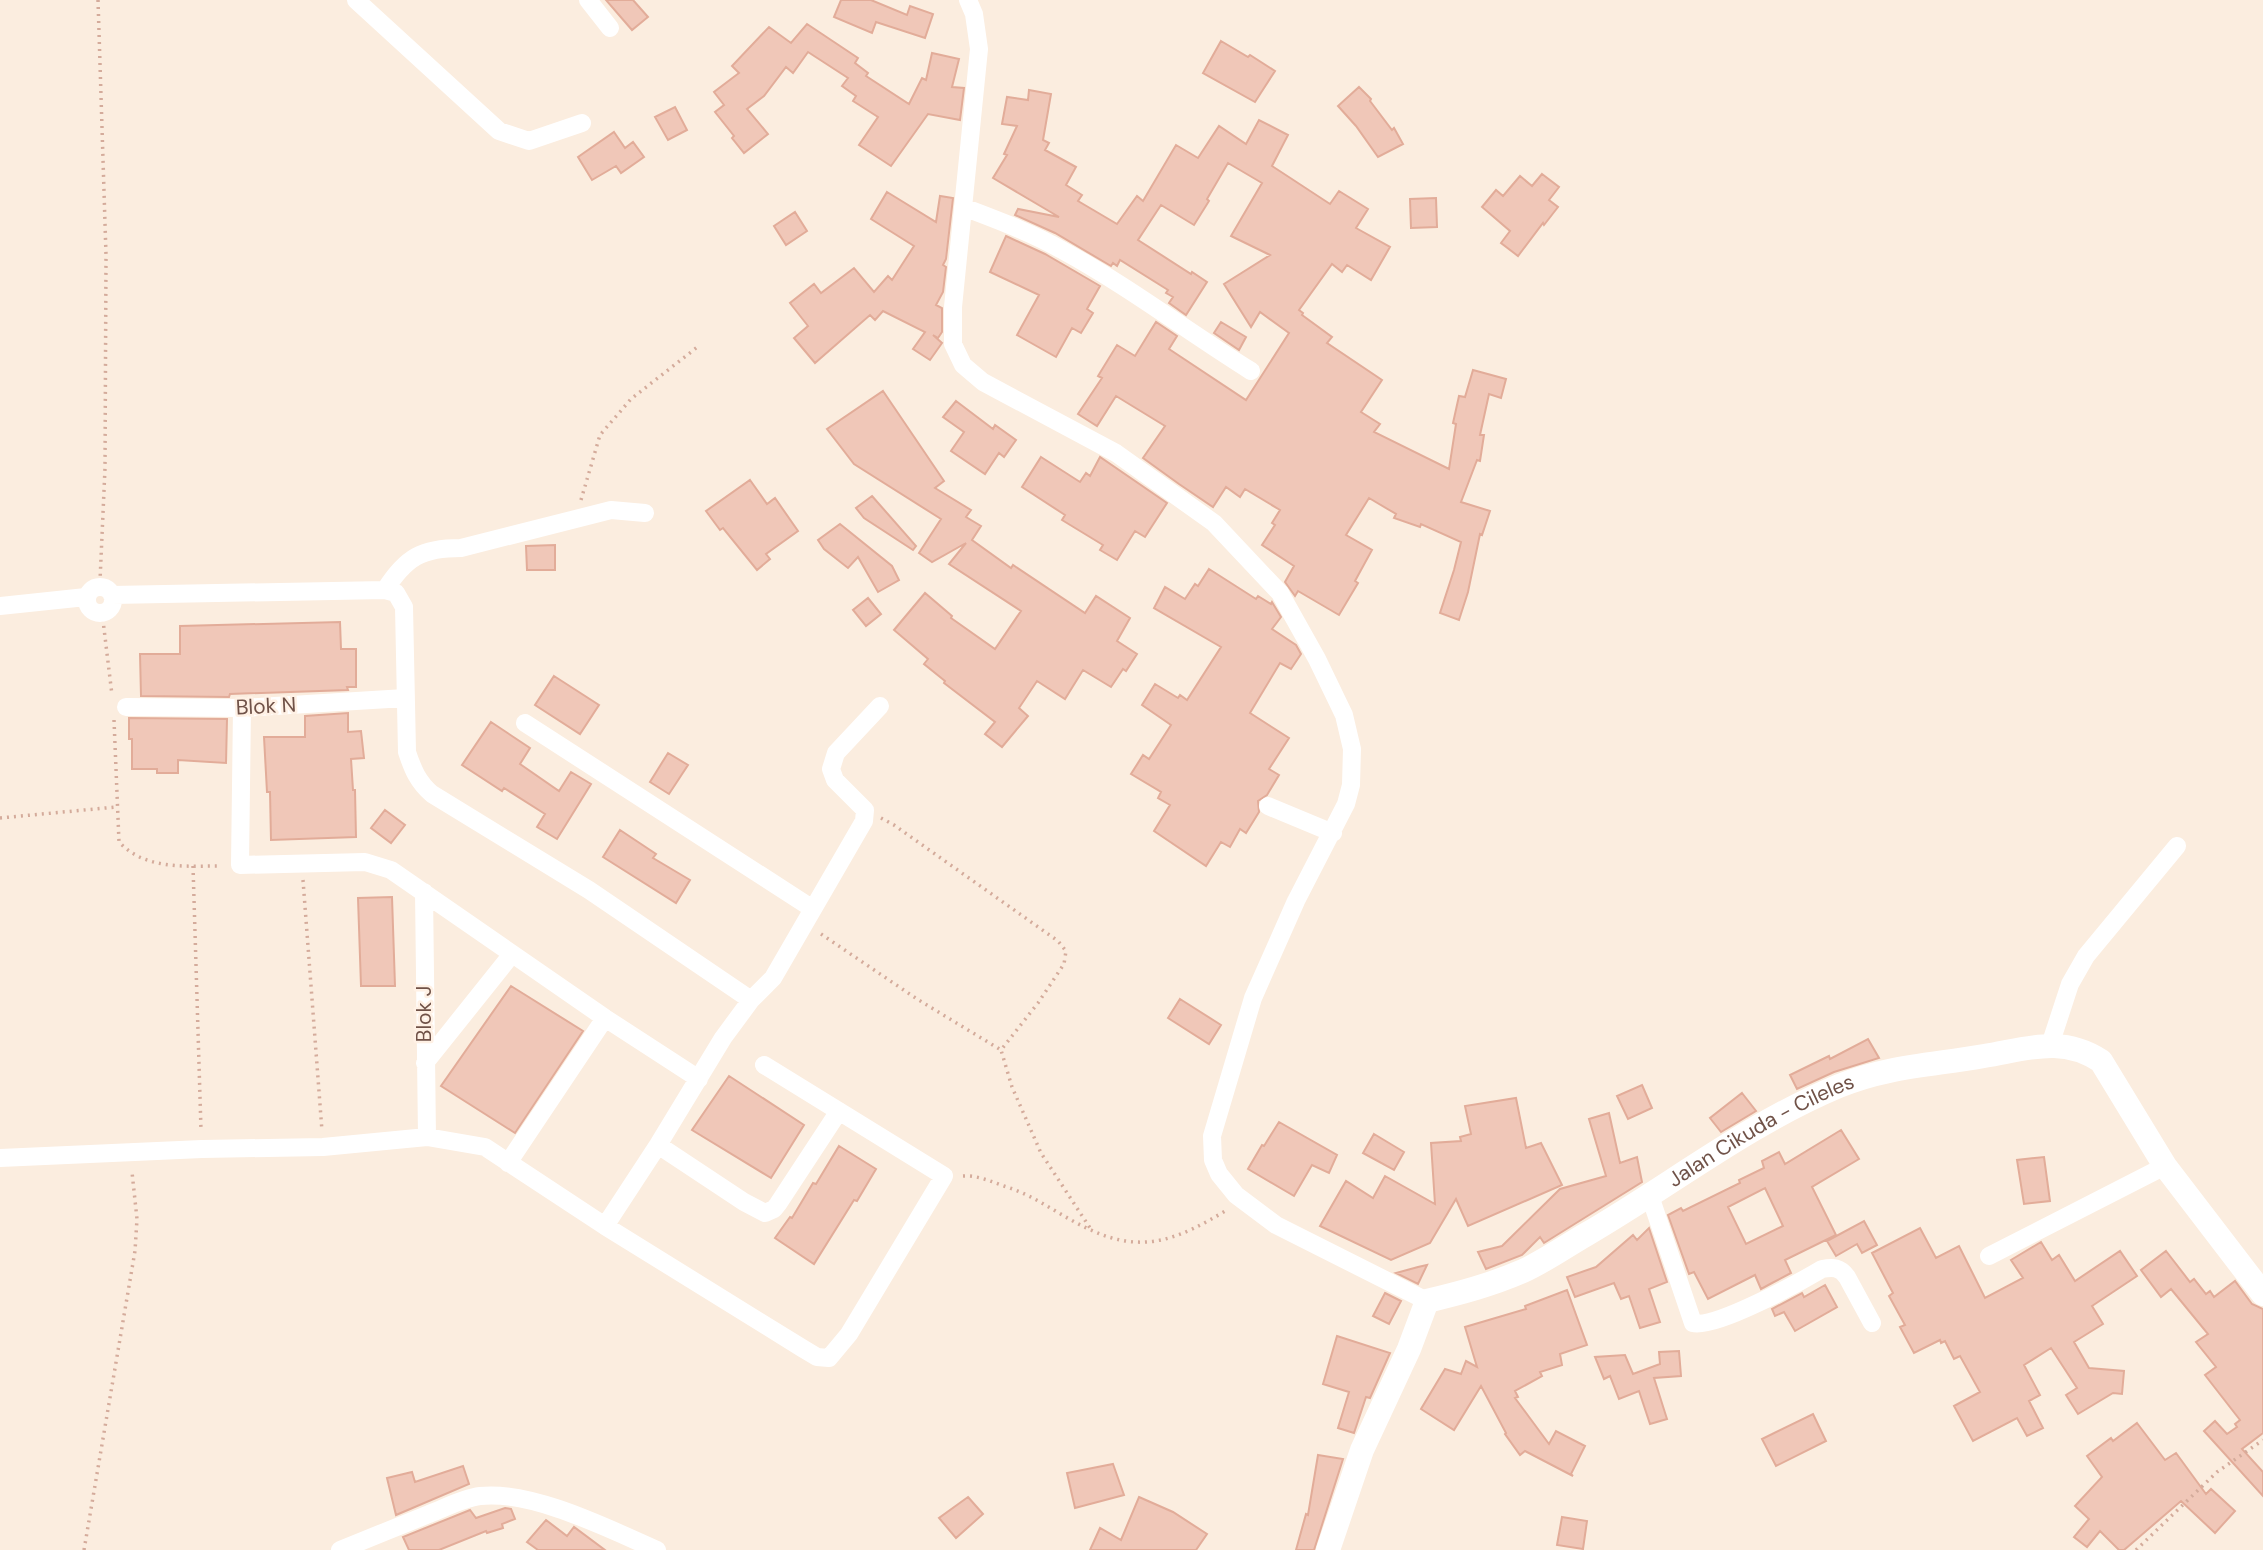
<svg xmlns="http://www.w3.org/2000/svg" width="2263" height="1550" viewBox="0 0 2263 1550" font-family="'DM Sans',sans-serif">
  <rect width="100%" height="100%" fill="#fbeddf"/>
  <path fill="#f0c7b8" stroke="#e2ac99" stroke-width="2" fill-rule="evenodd" d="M606,0H633L648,17L632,30Z
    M841,0H871L907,15L910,6L933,14L925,38L876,22L872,33L834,17Z
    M807,24L858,58L855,63L868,73L866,76L909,104L922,78L926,80L932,53L959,59L952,87L964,88L960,120L928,114L891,166L859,145L878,117L853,101L856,96L842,86L848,78L808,52L793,73L786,67L764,96L747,109L768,134L744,153L732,138L734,136L715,112L724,105L714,92L739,73L732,66L769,27L791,43Z
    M1221,41L1248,57L1250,55L1275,71L1255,102L1203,73Z
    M1359,87L1371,99L1370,101L1392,130L1394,128L1403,144L1378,157L1356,126L1338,106Z
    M1029,90L1051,94L1043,140L1049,143L1045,150L1076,167L1066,185L1082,195L1078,201L1117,224L1137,196L1143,201L1176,145L1198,158L1219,126L1246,144L1259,120L1288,135L1272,166L1330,204L1339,191L1368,209L1356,228L1390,247L1371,280L1347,265L1342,272L1332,264L1299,310L1303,313L1302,315L1332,337L1327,343L1382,380L1361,412L1380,424L1374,432L1449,469L1456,424L1453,423L1459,396L1465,397L1473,370L1506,379L1501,398L1489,394L1480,435H1484L1480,461L1477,460L1461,502L1490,511L1482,535L1480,534L1468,592L1459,620L1440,613L1454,570L1461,542L1421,524L1420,527L1394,518L1396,514L1369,498L1346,535L1372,550L1355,581L1358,583L1339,615L1298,591L1295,596L1285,582L1294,566L1262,545L1275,525L1272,523L1280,510L1245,489L1240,497L1226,487L1213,507L1179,484L1143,458L1165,426L1116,396L1097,426L1078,414L1102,378L1098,376L1117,345L1135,356L1156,322L1177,336L1169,349L1246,400L1289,333L1260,312L1251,327L1224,284L1270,255L1231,236L1262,183L1228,163L1207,199L1209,201L1194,225L1161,205L1138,240L1191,274L1192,272L1207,282L1186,315L1169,303L1173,297L1166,293L1168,290L1120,260L1117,266L1113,263L1111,266L1055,233L1015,215L1018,209L1059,217L993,178L1007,155L1004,154L1017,126L1002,124L1007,97L1028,100Z
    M675,107L687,130L668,140L655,117Z
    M614,132L625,148L633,142L644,157L621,173L616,166L592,180L578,157Z
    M1542,174L1559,187L1549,200L1558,207L1544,225L1543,223L1518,256L1501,243L1510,231L1482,207L1496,190L1503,196L1520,176L1532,186Z
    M887,192L936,222L940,196L953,198L946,259L943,265L946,267L943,292L936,305L942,308V332L938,338L933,335L942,343L930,360L913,349L925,332L883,311L875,320L870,315L815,363L794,338L808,326L790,303L814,284L821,293L854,268L874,292L888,276L892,280L914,246L871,219Z
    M1436,198L1437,227L1411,228L1410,199Z
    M795,212L807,231L786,245L774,226Z
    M1006,236L1045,254L1100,286L1087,309L1093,313L1081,333L1072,328L1056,357L1017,335L1039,295L990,272Z
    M1221,322L1246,337L1239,350L1214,333Z
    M883,391L944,481L935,488L971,510L966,517L981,526L972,540L1011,568L1013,565L1085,613L1096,596L1130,618L1117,641L1137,654L1126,671L1123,669L1111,687L1083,670L1065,699L1037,681L1019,708L1028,716L1002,747L985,734L995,722L944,683L945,681L924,664L928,659L894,630L925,593L952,616L951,618L995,649L1021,611L949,564L966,543L932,562L919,553L941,519L854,464L827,429Z
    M956,401L993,429L995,425L1016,440L1004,457L999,453L985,474L951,451L964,432L943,417Z
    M1041,457L1080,482L1086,473L1090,476L1100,457L1167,503L1145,537L1135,531L1117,560L1100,550L1103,545L1062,520L1065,515L1022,487Z
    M750,480L767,504L775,498L798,531L766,554L770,559L757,570L723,528L720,530L706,511Z
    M872,496L916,546L913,550L864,518L856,508Z
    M840,524L892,566L899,580L878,592L858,557L848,568L824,549L818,540Z
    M555,545V570H527L526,546Z
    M1209,569L1256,599L1258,596L1271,604L1272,602L1281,617L1272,629L1296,645L1301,654L1291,669L1280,663L1250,713L1289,738L1269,769L1279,775L1267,795L1258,801L1259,812L1246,833L1240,829L1230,847L1221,842L1206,866L1154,831L1170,805L1158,798L1161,792L1131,774L1143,755L1149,759L1171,725L1142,705L1155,684L1178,698L1180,695L1187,700L1221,647L1154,608L1165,587L1185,599L1195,584L1198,586Z
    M868,598L881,614L866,626L853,610Z
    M340,622L341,649H356V687H347L348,690L230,694L229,697L141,696L140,654H180V626Z
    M554,676L599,705L580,734L535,705Z
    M348,713V732L361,731L364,758L351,759L353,790H355L356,837L271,840L270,792H267L264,737H305V716Z
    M129,718L227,719L226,763L178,760V773H157V769H132V739H129Z
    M491,722L530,748L520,764L559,791L571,772L591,784L557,839L537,827L545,814L504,788L502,791L462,765Z
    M668,753L688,765L669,794L650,782Z
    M385,810L405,825L391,843L371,828Z
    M620,830L656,854L653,858L690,880L676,903L603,857Z
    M392,897L395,986H361L358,898Z
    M511,986L583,1031L515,1133L441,1086Z
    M1180,999L1221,1025L1209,1044L1168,1018Z
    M1868,1039L1879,1058L1834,1072L1797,1089L1790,1075L1829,1056L1830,1059Z
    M729,1076L804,1125L771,1178L692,1130Z
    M1642,1085L1652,1108L1628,1119L1617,1096Z
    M1742,1093L1756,1111L1721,1132L1710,1118Z
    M1516,1098L1526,1148L1541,1143L1562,1185L1468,1226L1456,1199L1430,1243L1391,1260L1320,1226L1346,1181L1373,1198L1385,1176L1435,1204L1431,1143L1461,1141L1460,1137L1471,1134L1465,1106Z
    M1609,1113L1620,1163L1637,1157L1642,1182L1544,1243L1540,1237L1522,1255L1486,1269L1478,1252L1502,1246L1560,1189L1606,1176L1589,1119Z
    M1279,1122L1337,1155L1329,1173L1312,1165L1294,1196L1248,1169L1262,1145L1264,1146Z
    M1841,1130L1859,1159L1812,1187L1836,1235L1785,1260L1791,1273L1772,1283L1761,1289L1755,1275L1708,1299L1694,1272L1689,1274L1668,1215L1681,1208L1683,1211L1740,1183L1739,1180L1764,1168L1762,1161L1779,1152L1785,1164ZM1765,1188L1783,1226L1746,1244L1728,1207Z
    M1374,1134L1404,1152L1394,1170L1363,1153Z
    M839,1146L876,1169L857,1201L854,1200L814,1264L775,1238L790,1217L792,1218L813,1183L816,1184Z
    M2044,1157L2050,1201L2024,1204L2017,1160Z
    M1864,1221L1877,1245L1862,1253L1857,1244L1836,1256L1827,1241Z
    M1649,1228L1667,1282L1649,1289L1660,1322L1640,1328L1629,1296L1621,1299L1614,1283L1575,1297L1567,1277L1596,1267L1633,1235L1637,1240Z
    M1920,1228L1936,1258L1959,1246L1985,1298L2023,1278L2011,1260L2041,1242L2052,1260L2059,1255L2075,1281L2120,1251L2137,1276L2092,1306L2103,1324L2074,1342L2089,1368L2124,1371L2122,1394L2113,1393L2078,1414L2066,1395L2077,1388L2051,1348L2024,1365L2040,1395L2029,1401L2043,1428L2027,1436L2017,1418L1973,1441L1954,1406L1980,1392L1960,1356L1954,1359L1945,1341L1941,1343L1940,1340L1914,1353L1900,1327L1905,1325L1889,1296L1893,1293L1872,1253Z
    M2166,1251L2190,1282L2194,1279L2206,1294L2210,1291L2214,1297L2235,1281L2252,1304L2263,1309V1433L2242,1449L2263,1472V1496L2204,1431L2215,1421L2227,1434L2237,1427L2235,1424L2240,1420L2205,1375L2216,1367L2196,1342L2208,1334L2171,1289L2161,1297L2141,1270Z
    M1427,1265L1418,1284L1396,1273L1418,1267Z
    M1825,1285L1837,1307L1795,1331L1784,1312L1775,1316L1772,1309L1802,1293L1804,1297Z
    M1567,1290L1587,1345L1560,1354L1562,1365L1540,1372L1542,1376L1515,1391L1518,1397L1515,1398L1549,1444L1556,1431L1585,1446L1571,1474L1573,1476L1525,1451L1520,1455L1505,1434L1506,1433L1481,1386L1454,1430L1421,1409L1445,1369L1461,1374L1466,1361L1477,1367L1465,1327L1526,1309L1525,1306Z
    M1385,1293L1401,1301L1389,1324L1373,1316Z
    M1337,1336L1390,1353L1370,1398L1366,1397L1354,1433L1338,1428L1349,1392L1323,1384Z
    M1679,1351L1681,1376L1654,1378L1667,1419L1650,1424L1639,1391L1619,1399L1610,1376L1604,1379L1595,1357L1625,1355L1633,1374L1660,1364L1659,1352Z
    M1813,1414L1826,1441L1776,1466L1762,1439Z
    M2137,1423L2165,1460L2176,1453L2206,1494L2211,1489L2235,1511L2215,1533L2181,1501L2124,1550H2119L2100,1531L2087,1547L2074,1537L2089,1519L2075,1506L2102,1477L2087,1456L2111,1438L2113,1441Z
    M1318,1455L1343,1459L1314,1550H1296L1306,1514L1308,1515Z
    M1113,1464L1124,1495L1075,1508L1067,1473Z
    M463,1466L469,1484L396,1515L387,1478L412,1472L415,1482Z
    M968,1497L983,1514L956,1538L939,1518Z
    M1139,1497L1173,1512L1207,1534L1196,1550H1090L1100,1528L1121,1540Z
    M505,1508L511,1509L515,1519L502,1524L503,1528L487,1533L486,1531L439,1550H409L403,1537L470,1510L476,1518Z
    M1562,1517L1587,1521L1583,1549L1557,1545Z
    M546,1520L567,1536L574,1527L605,1550H538L527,1542Z"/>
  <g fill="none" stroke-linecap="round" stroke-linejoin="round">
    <path stroke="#d4ab9b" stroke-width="3.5" stroke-dasharray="2 5" stroke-linecap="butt" d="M98,0L106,255L105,468L100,581
      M581,500L600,435L631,399L700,345
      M102,612L112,695
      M114,720L119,842C145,870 185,866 220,866
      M0,818L116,807
      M881,818L894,825L1058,941L1066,951L1064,964L1038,1003L1001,1050L1012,1087L1041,1153L1092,1231
      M193,866L201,1130
      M303,880L322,1131
      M821,934L917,999L1001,1050
      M963,1176C979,1175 994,1183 1010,1188C1039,1198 1063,1218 1091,1230C1144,1255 1180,1238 1227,1210
      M84,1550L135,1251L137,1219L132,1172
      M2136,1550L2217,1472L2263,1440"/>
    <path stroke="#fff" stroke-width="18" d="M356,0L499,131L529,141L582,123
      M588,0L610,28
      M968,0L974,14L979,49L953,307V344L963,365L983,382L1116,453L1214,523L1280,593L1317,659L1344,715L1352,749L1351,785L1346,804L1296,901L1253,998L1212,1136L1213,1160L1219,1174L1236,1195L1276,1225L1427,1301
      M963,207C997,220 1030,232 1062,250C1128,286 1187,331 1251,371
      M87 600a13 13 0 1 1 26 0a13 13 0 1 1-26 0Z
      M385,590C406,557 422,548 461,548L611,510L645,513
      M112,595L385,590L396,593L404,607L407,752C413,770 418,782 432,794L589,890L751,1000L723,1038L658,1145L605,1226
      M0,606L86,597
      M126,707L242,708L405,698
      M242,708L240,865L365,862L391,870L605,1018L699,1079
      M525,723L813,909L773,978L751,1000
      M1268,806L1333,833
      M424,892L427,1137
      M813,909L864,821L865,810L835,780L831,769L836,753L880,706
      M2050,1045L2070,984L2086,956L2177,846
      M425,1063L512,954
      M658,1145L744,1202L765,1213L774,1209L778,1204L839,1111
      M0,1158L202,1149L323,1147L427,1137L485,1147L605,1226L802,1348L817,1357L829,1358L849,1334L944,1176L764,1065
      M508,1163L605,1018
      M1650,1196L1693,1323C1715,1329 1800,1282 1822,1269C1833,1267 1840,1267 1847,1277L1872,1323
      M1989,1256L2165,1166
      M340,1550C370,1538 399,1526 429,1514C445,1508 463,1498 480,1496C532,1490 609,1529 657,1550"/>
    <path stroke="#fff" stroke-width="24" id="s1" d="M1328,1550L1362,1450L1409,1349L1427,1301C1460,1293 1491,1285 1523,1271C1545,1261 1566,1246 1587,1234C1671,1185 1748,1124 1839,1086C1887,1066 1934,1065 1984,1056C2027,1049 2062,1035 2101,1061L2165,1166L2263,1294"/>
  </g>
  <g text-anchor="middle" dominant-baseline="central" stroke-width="5" stroke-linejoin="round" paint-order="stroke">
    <g font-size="21" fill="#705248" stroke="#fff1e5">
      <text transform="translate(266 706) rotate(-3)">Blok N</text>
      <text transform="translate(424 1014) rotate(-90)">Blok J</text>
      <text stroke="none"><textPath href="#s1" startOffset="646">Jalan Cikuda - Cileles</textPath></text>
    </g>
  </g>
</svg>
